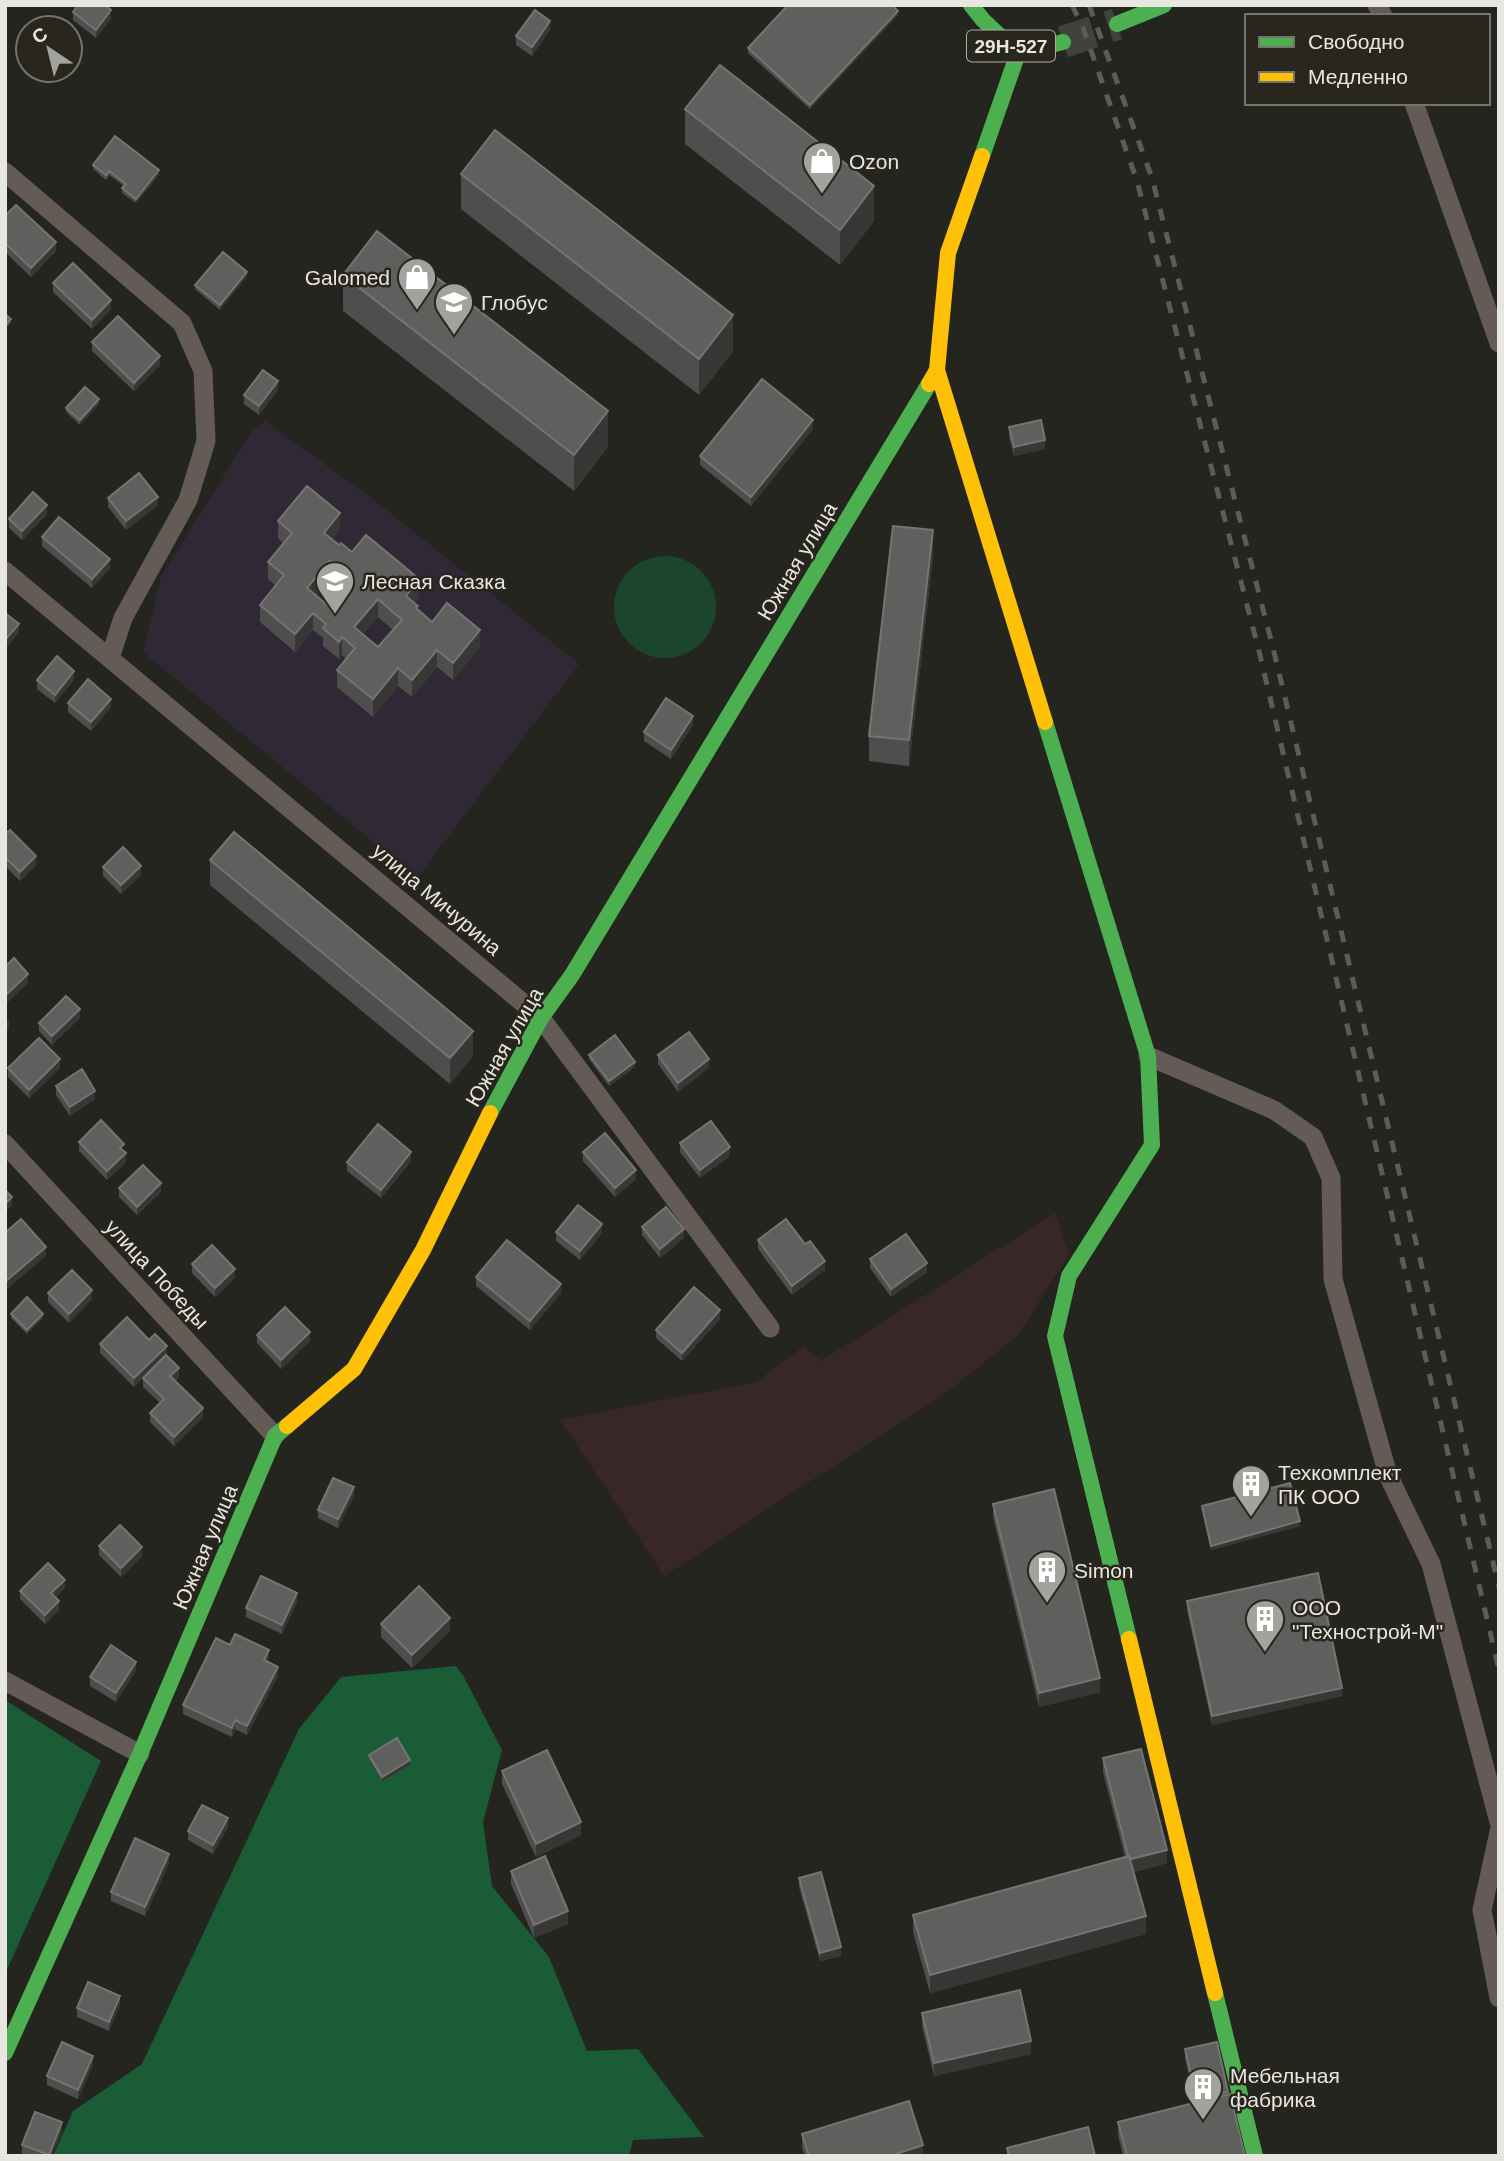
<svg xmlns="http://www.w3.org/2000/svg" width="1504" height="2161" viewBox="0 0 1504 2161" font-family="Helvetica,sans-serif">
  <rect width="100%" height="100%" fill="#252520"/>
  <path fill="#382728" d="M1055,1213L1069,1255L1017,1336L942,1396L664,1576L560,1420L756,1382L804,1346L821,1361Z"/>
  <path fill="#312835" d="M265,421L370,497L579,664L417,878L143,652L161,577L252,431Z"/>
  <path fill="#1b462b" d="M614 607a51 51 0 1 1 102 0a51 51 0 1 1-102 0Z"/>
  <path fill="#195c36" d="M456,1666L464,1677L502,1750L483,1822L492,1886L549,1957L587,2051L638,2049L704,2137L633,2140L629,2156H53L73,2111L142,2064L299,1729L341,1677Z
    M5,1700L101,1761L5,1974Z"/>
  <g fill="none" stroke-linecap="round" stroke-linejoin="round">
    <path stroke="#42423d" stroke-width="32" stroke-dasharray="32 16" stroke-linecap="butt" d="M1063,42L1117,24"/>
    <path stroke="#645b56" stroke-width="19" d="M1377,5L1383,16
      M1414,103L1499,343
      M5,172L182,323L203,371L206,441L188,500L123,618L110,658
      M5,571L541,1018L770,1328
      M1148,1056L1274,1110L1313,1137L1331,1178L1333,1279L1388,1475L1431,1564L1499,1822
      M5,1144L275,1436
      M5,1681L140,1754
      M1499,1832L1482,1910L1499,1998"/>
    <path stroke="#4caf50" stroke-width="16" d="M971,5L983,20L1018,53L1063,42
      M1117,24L1164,5
      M982,156L1018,53
      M1045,722L1148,1056L1152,1145L1069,1276L1055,1336L1129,1639
      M490,1113L541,1018L572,975L929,384
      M1215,1993L1255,2156
      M5,2053L140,1754L275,1436L287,1426"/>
    <path stroke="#ffc107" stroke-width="16" d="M937,370L1045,722
      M929,384L937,370L948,253L982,156
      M287,1426L354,1369L423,1250L490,1113
      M1129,1639L1215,1993"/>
    <path stroke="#605b57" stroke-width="5" stroke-dasharray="12 12" stroke-linecap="butt" d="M1072,5L1083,28L1137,181L1260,655L1499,1670
      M1089,5L1152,178L1274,652L1499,1587"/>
  </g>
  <path fill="#4f4e4e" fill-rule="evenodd" d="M73,12L111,19L96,38L73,20Z
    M898,15L810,109L748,53V48Z
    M550,30L532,56L516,45V36Z
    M685,109L874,221L840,265L685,144Z
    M93,165L159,175L136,203L122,193V188L124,186L109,175L106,180L93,169Z
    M461,174L733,351L699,395L461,209Z
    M5,216L56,251L31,277L5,252Z
    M343,275L608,447L574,491L343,311Z
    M247,276L220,310L195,289V285Z
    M53,283L111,309L92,329L53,292Z
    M92,342L160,365L134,391L92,351Z
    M278,390L259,415L244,404V395Z
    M99,404L80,425L66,412V408Z
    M1009,427L1045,449L1014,456L1009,436Z
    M813,429L751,506L700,465V456Z
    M108,498L158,505L126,530L108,507Z
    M47,514L22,540L9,528V519Z
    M278,521L340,531L332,540L339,545L352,552L419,597L414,603L418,610L432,622L480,647L453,680L437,667L412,697L398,686L373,717L337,687V670L347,659L342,655L339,659L323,646V638L313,630L295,652L260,622V605L276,586L268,579V562L283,543L278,538ZM330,578L346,591L331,608L316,595ZM378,617L393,630L378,647L363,634Z
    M42,537L110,568L92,588L42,546Z
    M933,556L909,766L869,761V736Z
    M37,680H74L55,703L37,689Z
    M68,703L111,707L91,731L68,712Z
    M693,725L671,759L644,741V732Z
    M5,834L36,865L20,881L5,866Z
    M210,860L473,1056L450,1084L210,885Z
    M103,867L141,875L121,894L103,876Z
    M80,1018L52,1045L39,1031V1023Z
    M589,1055L635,1067L609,1086L589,1059Z
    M658,1055L709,1068L678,1092L658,1064Z
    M8,1068H60L29,1098L8,1077Z
    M56,1086L95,1099L70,1116L56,1095Z
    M79,1142L124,1151L126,1162L107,1180L79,1151Z
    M680,1143L730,1156L700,1178L680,1152Z
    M583,1152L636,1179L615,1197L583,1161Z
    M411,1161L381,1198L347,1171V1162Z
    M119,1188L161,1192L137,1215L119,1197Z
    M642,1227L684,1238L660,1258L642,1235Z
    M556,1232L602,1233L580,1260L556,1241Z
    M758,1240L825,1270L792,1295L758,1249Z
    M870,1259L927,1272L891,1297L870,1268Z
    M192,1264L235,1278L215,1297L192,1273Z
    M476,1277L561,1293L530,1330L476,1286Z
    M48,1293L92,1299L69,1323L48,1302Z
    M11,1314L43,1318L27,1334L11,1318Z
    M720,1319L682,1361L656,1338V1330Z
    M257,1335L310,1341L281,1369L257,1343Z
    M149,1340L167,1355L179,1377L175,1381L203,1417L174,1446L150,1422V1413L160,1403L143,1387V1378L154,1367L134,1387L100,1353V1344Z
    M354,1496L338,1528L318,1518V1510Z
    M993,1504L1100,1692L1039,1707L993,1517Z
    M1202,1506L1300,1526L1211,1550L1202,1510Z
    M99,1546L142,1556L121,1577L99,1555Z
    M65,1588L55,1597L59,1610L45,1624L20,1599V1591Z
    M1187,1601L1342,1696L1212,1725L1187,1610Z
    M297,1602L282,1634L246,1617V1608Z
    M381,1624L450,1631L412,1668L381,1637Z
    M230,1645L269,1659L267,1662L278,1676L247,1735L235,1729L232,1737L183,1714V1705Z
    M136,1670L116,1702L90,1686V1677Z
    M369,1755L410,1765L382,1781L369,1759Z
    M1103,1758L1167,1863L1134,1872L1146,1934L930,1993L913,1932V1915L1125,1857L1103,1772Z
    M502,1771L581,1835L536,1857L502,1784Z
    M228,1827L213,1854L188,1840V1831Z
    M169,1863L145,1916L111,1901V1892Z
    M511,1871L568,1924L534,1938L511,1884Z
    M799,1878L841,1956L820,1961L799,1887Z
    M120,2005L109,2031L77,2017V2008Z
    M922,2013L1031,2054L934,2076L922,2026Z
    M1185,2049L1228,2094L1245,2156H1123L1118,2135V2122L1195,2102L1185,2058Z
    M93,2065L78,2099L47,2085V2076Z
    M62,2131L52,2156H27L22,2154V2145Z
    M802,2134L923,2156H805L802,2148Z"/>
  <path fill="#373735" d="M111,10V19L96,38V30Z
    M898,11V15L810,109V105Z
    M550,21V30L532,56V47Z
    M159,170V175L136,203V199Z
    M874,186V221L840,265V230Z
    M56,242V251L31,277V268Z
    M247,272V276L220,310V305Z
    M111,300V309L92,329V320Z
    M733,315V351L699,395V359Z
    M11,319V323L5,330V326Z
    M160,356V365L134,391V383Z
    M278,381V390L259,415V406Z
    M99,399V404L80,425V420Z
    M608,411V447L574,491V455Z
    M813,420V429L751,506V497Z
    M1045,440V449L1014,456V447Z
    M158,497V505L126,530V521Z
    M47,505V514L22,540V531Z
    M340,513V531L324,550V533Z
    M933,530V556L909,766V740Z
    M110,559V568L92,588V579Z
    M330,560V578L307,606V588Z
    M419,579V597L406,613V596Z
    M378,599V617L354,644V627Z
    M313,613V630L295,652V634Z
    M19,624V633L5,649V640Z
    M480,630V647L453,680V663Z
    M342,637V655L339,659V642Z
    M437,650V667L412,697V680Z
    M398,668V686L373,717V699Z
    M74,671V680L55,703V695Z
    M111,699V707L91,731V722Z
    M693,716V725L671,759V750Z
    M36,856V865L20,881V872Z
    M141,866V875L121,894V885Z
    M28,974V983L5,1005V996Z
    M80,1009V1018L52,1045V1036Z
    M9,1020V1029L5,1032V1024Z
    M473,1031V1056L450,1084V1058Z
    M60,1059V1068L29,1098V1090Z
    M709,1059V1068L678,1092V1083Z
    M635,1062V1067L609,1086V1081Z
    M95,1091V1099L70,1116V1107Z
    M730,1147V1156L700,1178V1170Z
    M411,1152V1161L381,1198V1190Z
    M126,1153V1162L107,1180V1171Z
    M636,1170V1179L615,1197V1188Z
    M161,1183V1192L137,1215V1207Z
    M12,1197V1206L5,1212V1204Z
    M602,1224V1233L580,1260V1251Z
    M684,1229V1238L660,1258V1249Z
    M46,1247V1256L6,1290V1281Z
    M825,1261V1270L792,1295V1286Z
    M927,1263V1272L891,1297V1289Z
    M235,1269V1278L215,1297V1288Z
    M561,1284V1293L530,1330V1321Z
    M92,1290V1299L69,1323V1314Z
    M720,1310V1319L682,1361V1353Z
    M43,1314V1318L27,1334V1330Z
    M310,1332V1341L281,1369V1360Z
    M167,1346V1355L134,1387V1378Z
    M179,1368V1377L170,1385V1376Z
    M203,1408V1417L174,1446V1437Z
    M354,1487V1496L338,1528V1519Z
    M1300,1521V1526L1211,1550V1546Z
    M142,1547V1556L121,1577V1568Z
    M65,1580V1588L51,1602V1593Z
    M297,1593V1602L282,1634V1625Z
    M59,1601V1610L45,1624V1615Z
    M450,1618V1631L412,1668V1655Z
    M269,1650V1659L264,1669V1660Z
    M136,1662V1670L116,1702V1693Z
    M278,1667V1676L247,1735V1726Z
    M1100,1678V1692L1039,1707V1693Z
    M1342,1688V1696L1212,1725V1716Z
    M235,1720V1729L232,1737V1728Z
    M410,1760V1765L382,1781V1777Z
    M228,1818V1827L213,1854V1845Z
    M581,1822V1835L536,1857V1844Z
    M1167,1850V1863L1129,1873V1860Z
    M169,1854V1863L145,1916V1907Z
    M568,1911V1924L534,1938V1925Z
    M1146,1916V1934L930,1993V1975Z
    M841,1947V1956L820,1961V1953Z
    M120,1996V2005L109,2031V2022Z
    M1031,2041V2054L934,2076V2063Z
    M93,2056V2065L78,2099V2090Z
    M1228,2092V2100L1196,2107V2099Z
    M62,2122V2131L52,2156H49Z
    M923,2145V2156H890Z"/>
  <path fill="#5f5f5e" stroke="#747472" stroke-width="2" fill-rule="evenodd" d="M78,5H105L111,10L96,30L73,12Z
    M788,5H892L898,11L810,105L748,48Z
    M535,10L550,21L532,47L516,36Z
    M720,65L874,186L840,230L685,109Z
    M495,130L733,315L699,359L461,174Z
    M115,136L159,170L136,199L122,188L126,184L109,171L106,175L93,165Z
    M16,205L56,242L31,268L5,243V216Z
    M377,231L608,411L574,455L343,275Z
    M223,252L247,272L220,305L195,285Z
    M73,263L111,300L92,320L53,283Z
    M5,314L11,319L5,326Z
    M118,316L160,356L134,383L92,342Z
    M263,370L278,381L259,406L244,395Z
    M762,379L813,420L751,497L700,456Z
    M85,387L99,399L80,420L66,408Z
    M1041,420L1045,440L1014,447L1009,427Z
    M139,473L158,497L126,521L108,498Z
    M307,486L340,513L324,533L339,545L341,543L352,552L366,535L419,579L406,596L418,606L416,608L432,622L447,603L480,630L453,663L437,650L412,680L398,668L373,699L337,670L355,648L342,637L339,642L323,628L326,624L313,613L295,634L260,605L284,575L268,562L292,533L278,521ZM330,560L354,580L331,608L307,588ZM378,599L402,620L378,647L354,627Z
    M33,492L47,505L22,531L9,519Z
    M59,517L110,559L92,579L42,537Z
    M893,526L933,530L909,740L869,736Z
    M5,613L19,624L5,640Z
    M57,656L74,671L55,695L37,680Z
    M88,679L111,699L91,722L68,703Z
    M666,698L693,716L671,750L644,732Z
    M10,830L36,856L20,872L5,857V834Z
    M234,832L473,1031L450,1058L210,860Z
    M123,847L141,866L121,885L103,867Z
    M14,958L28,974L5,996V967Z
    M66,996L80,1009L52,1036L39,1023Z
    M689,1032L709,1059L678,1083L658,1055Z
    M615,1035L635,1062L609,1081L589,1055Z
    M39,1038L60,1059L29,1090L8,1068Z
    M82,1069L95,1091L70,1107L56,1086Z
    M101,1120L124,1144L120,1148L126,1153L107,1171L79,1142Z
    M711,1121L730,1147L700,1170L680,1143Z
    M378,1124L411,1152L381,1190L347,1162Z
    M605,1133L636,1170L615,1188L583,1152Z
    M143,1165L161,1183L137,1207L119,1188Z
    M5,1190L12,1197L5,1204Z
    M578,1205L602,1224L580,1251L556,1232Z
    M666,1207L684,1229L660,1249L642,1227Z
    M21,1219L46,1247L6,1281L5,1280V1233Z
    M786,1219L805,1244L810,1241L825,1261L792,1286L758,1240Z
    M906,1234L927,1263L891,1289L870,1259Z
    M507,1240L561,1284L530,1321L476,1277Z
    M212,1245L235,1269L215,1288L192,1264Z
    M72,1270L92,1290L69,1314L48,1293Z
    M694,1287L720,1310L682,1353L656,1330Z
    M27,1297L43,1314L27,1330L11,1314Z
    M285,1307L310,1332L281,1360L257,1335Z
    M127,1317L149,1340L155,1334L167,1346L134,1378L100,1344Z
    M166,1355L179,1368L170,1376L203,1408L174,1437L150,1413L164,1399L143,1378Z
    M333,1478L354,1487L338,1519L318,1510Z
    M1290,1483L1300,1521L1211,1546L1202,1506Z
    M1054,1489L1100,1678L1039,1693L993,1504Z
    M120,1525L142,1547L121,1568L99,1546Z
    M48,1563L65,1580L51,1593L59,1601L45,1615L20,1591Z
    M1318,1573L1342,1688L1212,1716L1187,1601Z
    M261,1576L297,1593L282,1625L246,1608Z
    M419,1586L450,1618L412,1655L381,1624Z
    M235,1634L269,1650L264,1660L278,1667L247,1726L235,1720L232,1728L183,1705L216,1638L230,1645Z
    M111,1645L136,1662L116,1693L90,1677Z
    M397,1738L410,1760L382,1777L369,1755Z
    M1141,1749L1167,1850L1131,1859L1129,1856H1128L1103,1758Z
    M547,1750L581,1822L536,1844L502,1771Z
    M202,1805L228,1818L213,1845L188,1831Z
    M135,1838L169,1854L145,1907L111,1892Z
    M545,1856L568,1911L534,1925L511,1871Z
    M1129,1856L1146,1916L930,1975L913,1915Z
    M821,1872L841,1947L820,1953L799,1878Z
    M88,1982L120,1996L109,2022L77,2008Z
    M1020,1990L1031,2041L934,2063L922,2013Z
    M62,2042L93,2056L78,2090L47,2076Z
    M1217,2042L1228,2092L1196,2099L1185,2049Z
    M1230,2094L1245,2156H1127L1118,2122Z
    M909,2101L923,2145L890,2156H809L802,2134Z
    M35,2112L62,2122L49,2155L22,2145Z
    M1088,2127L1095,2156H1009L1007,2148Z"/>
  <defs>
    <g id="shop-pin" transform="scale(2.0125)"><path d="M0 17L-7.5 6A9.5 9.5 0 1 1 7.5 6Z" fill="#a4a29d" stroke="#28261d"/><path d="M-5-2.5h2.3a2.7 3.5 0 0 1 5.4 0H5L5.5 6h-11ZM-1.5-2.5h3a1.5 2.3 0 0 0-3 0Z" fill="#fff"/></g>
    <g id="school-pin" transform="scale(2.0125)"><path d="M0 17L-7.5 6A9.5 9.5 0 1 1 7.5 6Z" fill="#a4a29d" stroke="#28261d"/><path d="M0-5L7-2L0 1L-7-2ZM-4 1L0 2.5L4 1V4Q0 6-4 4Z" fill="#fff"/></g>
    <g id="building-pin" transform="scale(2.0125)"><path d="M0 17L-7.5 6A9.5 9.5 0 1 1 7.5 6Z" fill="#a4a29d" stroke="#28261d"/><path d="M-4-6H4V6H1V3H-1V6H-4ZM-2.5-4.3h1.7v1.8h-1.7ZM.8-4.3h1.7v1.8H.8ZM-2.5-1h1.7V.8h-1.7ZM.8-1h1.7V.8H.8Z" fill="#fff"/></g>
  </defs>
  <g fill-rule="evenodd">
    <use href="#shop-pin" x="822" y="161"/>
    <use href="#shop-pin" x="417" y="277"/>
    <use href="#school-pin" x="454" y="302"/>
    <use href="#school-pin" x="335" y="581"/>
    <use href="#building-pin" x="1251" y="1484"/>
    <use href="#building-pin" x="1047" y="1570"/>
    <use href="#building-pin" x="1265" y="1619"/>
    <use href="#building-pin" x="1203" y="2087"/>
  </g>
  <g text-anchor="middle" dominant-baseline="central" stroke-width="5" stroke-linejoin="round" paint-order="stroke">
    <rect fill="#28261d" stroke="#aeaca6" stroke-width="2" x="967" y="30.5" width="88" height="31" rx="5"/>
    <g font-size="19" font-weight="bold" fill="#e8e6e0">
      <text x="1011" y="46">29Н-527</text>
    </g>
    <g font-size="21" fill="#e8e6e0" stroke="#28261d" text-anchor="start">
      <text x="849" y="161">Ozon</text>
      <text x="390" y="277" text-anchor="end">Galomed</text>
      <text x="481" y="302">Глобус</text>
      <text x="362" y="581">Лесная Сказка</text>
      <text x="1278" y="1472">Техкомплект<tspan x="1278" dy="24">ПК ООО</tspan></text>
      <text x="1074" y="1570">Simon</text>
      <text x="1292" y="1607">ООО<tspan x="1292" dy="24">"Технострой-М"</tspan></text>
      <text x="1230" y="2075">Мебельная<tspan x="1230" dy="24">фабрика</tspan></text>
    </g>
    <g font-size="21" fill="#e8e6e0" stroke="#28261d">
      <text transform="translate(797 561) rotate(-59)">Южная улица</text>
      <text transform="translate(437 899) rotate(40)">улица Мичурина</text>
      <text transform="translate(504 1047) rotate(-60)">Южная улица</text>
      <text transform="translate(157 1274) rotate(47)">улица Победы</text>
      <text transform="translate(205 1547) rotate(-67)">Южная улица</text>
    </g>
  </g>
  <rect width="1504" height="2161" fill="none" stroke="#e8e6e0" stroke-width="14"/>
  <rect x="1245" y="14" width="245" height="91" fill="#28261d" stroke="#75736b" stroke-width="2"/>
  <rect x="1259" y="37" width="35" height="10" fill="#4caf50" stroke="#75736b" stroke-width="2"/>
  <text x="1308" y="49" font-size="21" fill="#e8e6e0">Свободно</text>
  <rect x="1259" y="72" width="35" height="10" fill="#ffc107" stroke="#75736b" stroke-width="2"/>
  <text x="1308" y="84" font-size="21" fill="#e8e6e0">Медленно</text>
  <g transform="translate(49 49) rotate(325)"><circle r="33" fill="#28261d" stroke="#75736b" stroke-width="2"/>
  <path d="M0-5L12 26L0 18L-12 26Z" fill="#a4a29d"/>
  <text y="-10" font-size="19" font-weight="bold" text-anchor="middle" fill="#e8e6e0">С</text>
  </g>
</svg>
